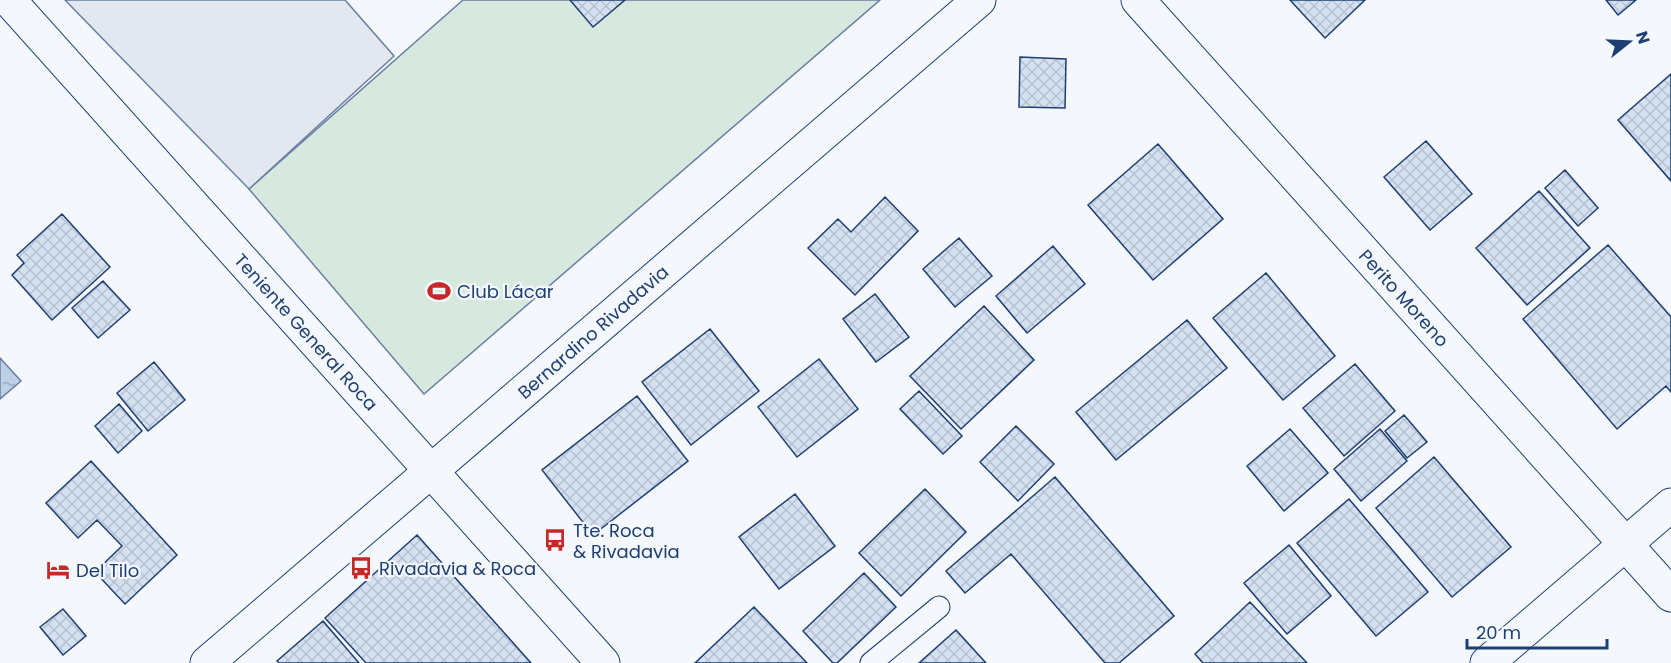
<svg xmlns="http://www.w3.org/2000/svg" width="1671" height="663" viewBox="0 0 1671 663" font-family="Poppins,sans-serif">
  <defs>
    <pattern id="water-ripples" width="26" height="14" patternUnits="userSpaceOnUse" patternTransform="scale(1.5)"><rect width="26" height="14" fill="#bed0e5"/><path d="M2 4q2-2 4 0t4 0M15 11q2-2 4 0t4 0" fill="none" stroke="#9aaabe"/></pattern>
    <pattern id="building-cross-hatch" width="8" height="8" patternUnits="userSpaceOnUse" patternTransform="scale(1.5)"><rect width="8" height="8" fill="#d5e0f0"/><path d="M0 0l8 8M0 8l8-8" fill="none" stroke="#b6c1d1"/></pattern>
  </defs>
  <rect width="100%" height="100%" fill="#f4f7fb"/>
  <path fill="#d7e8df" stroke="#687fa3" stroke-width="1.5" d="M463,0H880L424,394L249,189Z"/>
  <path fill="#e3e8f0" stroke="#687fa3" stroke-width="1.5" d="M65,0H345L394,56L249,189Z"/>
  <path fill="url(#water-ripples)" stroke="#687fa3" stroke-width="1.5" d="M0,358L21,381L0,399Z"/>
  <path fill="url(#building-cross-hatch)" stroke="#1d3f73" stroke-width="1.5" d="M570,0H625L593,27Z
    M1290,0H1365L1325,38Z
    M1606,0H1636L1618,15Z
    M1020,57L1066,59L1065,108L1019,107Z
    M1671,74V181L1618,120Z
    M1426,141L1472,194L1430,230L1384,177Z
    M1158,144L1223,219L1153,280L1088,205Z
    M1565,170L1598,208L1578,226L1545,188Z
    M1539,191L1590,248L1527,305L1476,248Z
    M885,197L918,231L855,295L808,248L838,219L851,232Z
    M62,214L110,267L52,320L12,275L24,263L17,255Z
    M959,238L992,276L955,307L923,269Z
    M1608,245L1671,317V392L1666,386L1617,429L1523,319Z
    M1053,246L1085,284L1027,333L996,296Z
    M1266,273L1335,356L1283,400L1213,318Z
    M103,281L130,310L98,338L72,308Z
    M875,294L909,337L876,362L843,319Z
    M984,306L1034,360L961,429L910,376Z
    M1187,320L1227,368L1116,460L1076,412Z
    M710,329L759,391L691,445L642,382Z
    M819,359L858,409L797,457L758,407Z
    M154,362L185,400L148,431L117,393Z
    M1355,364L1395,411L1344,456L1303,408Z
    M919,391L962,436L943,454L900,409Z
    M637,396L688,461L593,535L542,470Z
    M119,404L142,431L118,453L95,426Z
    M1404,415L1427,442L1407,458L1385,431Z
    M1016,426L1054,464L1018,501L980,462Z
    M1290,429L1328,473L1284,511L1247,466Z
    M1380,429L1407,461L1361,501L1334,469Z
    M1434,457L1511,547L1452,597L1376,508Z
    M91,461L177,555L125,604L95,572L122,546L97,520L78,538L46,503Z
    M1055,477L1174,616L1119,663H1105L1011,554L965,593L946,571Z
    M925,489L966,532L901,596L859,553Z
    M795,494L835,546L779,589L739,537Z
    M1349,499L1428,592L1376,636L1297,543Z
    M417,535L531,663H366L325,618Z
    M1289,545L1331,596L1287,634L1244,583Z
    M864,573L896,607L837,663H833L803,631Z
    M1250,602L1307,663H1203L1195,654Z
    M754,607L807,663H695Z
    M63,609L86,636L63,655L40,627Z
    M323,621L359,663H279L277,661Z
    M956,630L986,663H919Z"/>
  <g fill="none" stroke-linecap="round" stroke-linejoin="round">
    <g stroke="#1d3f73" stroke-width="23">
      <path id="service" d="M871,663L939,607"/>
    </g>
    <g stroke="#1d3f73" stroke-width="35">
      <path id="minor" d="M1138,0L1671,595
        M207,663L431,471
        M1487,663L1671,505"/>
    </g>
    <g stroke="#1d3f73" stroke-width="35">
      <path id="tertiary" d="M431,471L979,0"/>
    </g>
    <g stroke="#1d3f73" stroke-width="35">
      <path id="secondary" d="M9,0L603,663"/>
    </g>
    <use href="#service" stroke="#f4f7fb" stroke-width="21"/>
    <use href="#minor" stroke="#f4f7fb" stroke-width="33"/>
    <use href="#tertiary" stroke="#f4f7fb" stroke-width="33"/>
    <use href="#secondary" stroke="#f4f7fb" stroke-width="33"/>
  </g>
  <defs>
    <g id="stadium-bare" transform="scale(1.8)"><path d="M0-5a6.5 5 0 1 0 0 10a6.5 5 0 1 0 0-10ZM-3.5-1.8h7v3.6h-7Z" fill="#c62828" stroke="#f4f7fb" stroke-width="2.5" paint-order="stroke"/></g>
    <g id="bus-bare" transform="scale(1.8)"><path d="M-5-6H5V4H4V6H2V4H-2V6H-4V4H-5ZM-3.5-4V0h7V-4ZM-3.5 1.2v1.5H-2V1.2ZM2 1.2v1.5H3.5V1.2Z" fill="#c62828" stroke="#f4f7fb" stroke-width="2.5" paint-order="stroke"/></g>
    <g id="hotel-bare" transform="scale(1.8)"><path d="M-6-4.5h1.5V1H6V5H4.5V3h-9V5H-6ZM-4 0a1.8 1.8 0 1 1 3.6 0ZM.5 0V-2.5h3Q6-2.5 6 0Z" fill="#c62828" stroke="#f4f7fb" stroke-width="2.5" paint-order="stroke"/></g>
  </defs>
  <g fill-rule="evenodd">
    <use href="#stadium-bare" x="439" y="291"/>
    <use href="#bus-bare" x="555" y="540"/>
    <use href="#bus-bare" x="361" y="568"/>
    <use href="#hotel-bare" x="58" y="570"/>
  </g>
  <g text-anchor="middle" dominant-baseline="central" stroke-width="4.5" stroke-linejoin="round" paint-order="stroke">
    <g font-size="18" fill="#1d3f73" stroke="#f4f7fb" text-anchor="start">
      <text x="457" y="291">Club Lácar</text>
      <text x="573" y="530">Tte. Roca<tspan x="573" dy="21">&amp; Rivadavia</tspan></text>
      <text x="379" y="568">Rivadavia &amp; Roca</text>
      <text x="76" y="570">Del Tilo</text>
    </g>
    <g font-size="18" fill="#1d3f73" stroke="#f4f7fb">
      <text transform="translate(1404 298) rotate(48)">Perito Moreno</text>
      <text transform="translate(306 332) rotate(48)">Teniente General Roca</text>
      <text transform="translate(593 332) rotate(-41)">Bernardino Rivadavia</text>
    </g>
  </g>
  <g transform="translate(1629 42) rotate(72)" stroke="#f4f7fb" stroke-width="4.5" paint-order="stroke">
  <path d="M0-4.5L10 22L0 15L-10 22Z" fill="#1d3f73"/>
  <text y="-9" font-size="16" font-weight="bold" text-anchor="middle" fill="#1d3f73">N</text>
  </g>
  <path d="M1467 639v9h140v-9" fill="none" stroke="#1d3f73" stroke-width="3"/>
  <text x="1476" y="639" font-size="18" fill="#1d3f73" stroke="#f4f7fb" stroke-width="4.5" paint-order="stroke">20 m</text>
</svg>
